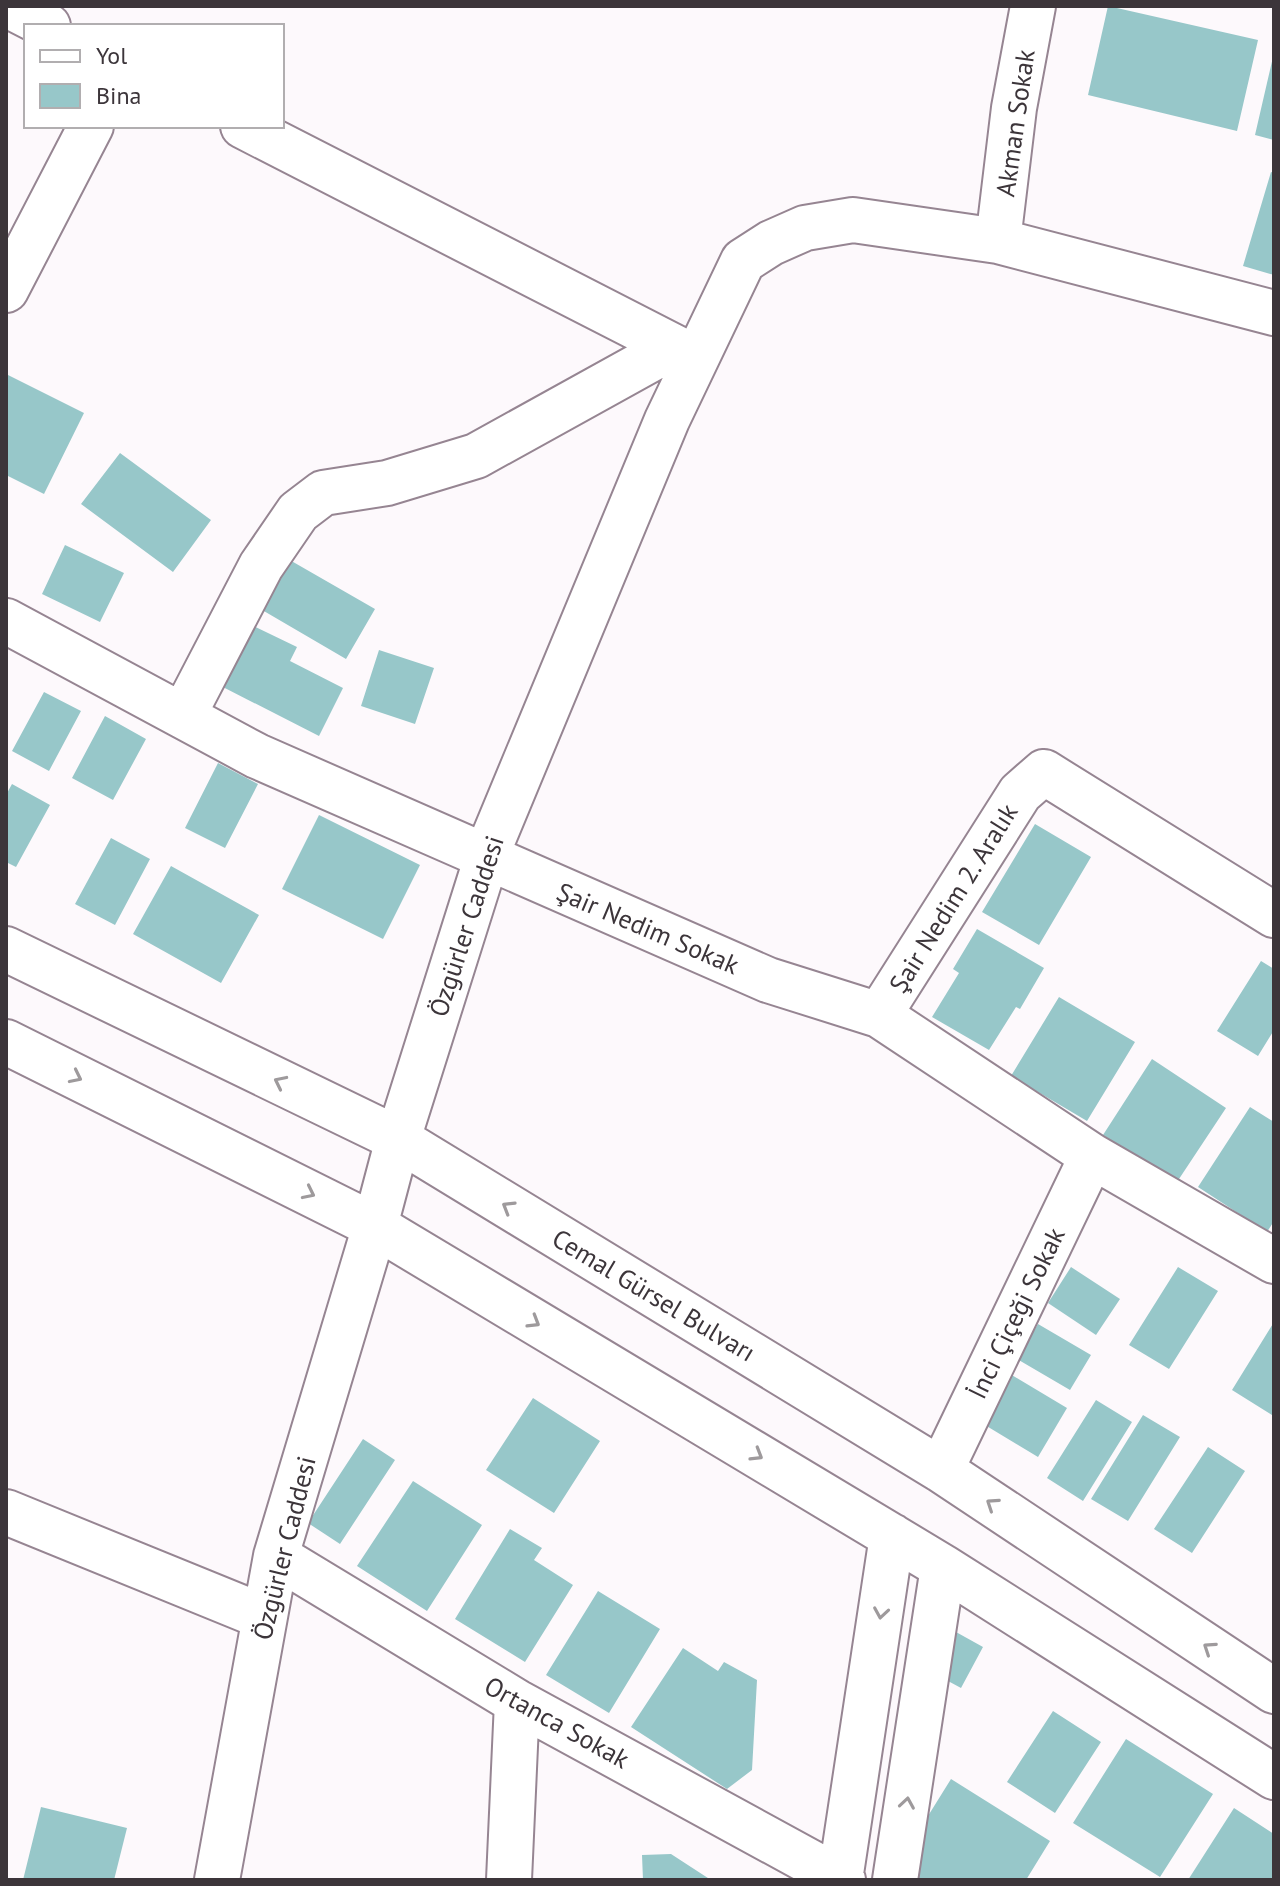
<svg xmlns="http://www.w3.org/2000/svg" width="1280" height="1886" viewBox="0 0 1280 1886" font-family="'PT Sans',sans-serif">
  <rect width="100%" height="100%" fill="#fdf9fc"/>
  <path fill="#97c7c9" d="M1108,6L1258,40L1237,131L1088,95Z
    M1273,57L1274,58V140L1255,135Z
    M1271,172L1274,173V275L1243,266Z
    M6,374L84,413L44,494L6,475Z
    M120,453L211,520L173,572L81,504Z
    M65,545L124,573L100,622L42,594Z
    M281,555L375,609L346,659L252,604Z
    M247,623L297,647L290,661L343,688L319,736L217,684Z
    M379,650L434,668L415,724L361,706Z
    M44,692L81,711L49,771L12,751Z
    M105,716L146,739L113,800L72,778Z
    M218,763L258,784L225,848L185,828Z
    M12,784L50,805L16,867L6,862V795Z
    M319,815L420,865L383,939L282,889Z
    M1035,824L1091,857L1039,945L982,912Z
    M111,838L150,859L115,925L75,904Z
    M171,866L259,915L221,983L133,934Z
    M977,929L1044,968L1020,1009L1016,1007L989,1050L932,1017L959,973L953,969Z
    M1261,961L1274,969V1030L1258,1056L1217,1031Z
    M1059,997L1135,1042L1087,1121L1011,1076Z
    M1152,1059L1226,1108L1177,1182L1103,1135Z
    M1250,1107L1274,1122V1221L1267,1232L1198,1187Z
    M1071,1267L1120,1299L1096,1335L1048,1303Z
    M1178,1267L1218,1291L1169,1369L1129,1345Z
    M1274,1322V1411L1272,1415L1232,1390Z
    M1038,1324L1091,1355L1070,1390L1017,1359Z
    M1005,1371L1067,1408L1038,1457L975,1419Z
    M533,1398L600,1441L554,1513L486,1470Z
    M1096,1400L1132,1422L1083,1501L1047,1478Z
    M1143,1415L1180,1437L1128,1521L1091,1499Z
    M363,1439L395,1460L340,1544L308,1523Z
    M1208,1447L1245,1471L1192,1553L1154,1529Z
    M413,1481L482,1525L427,1611L357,1566Z
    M510,1529L542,1548L534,1560L573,1585L525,1662L455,1619Z
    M598,1591L660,1629L609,1713L546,1675Z
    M947,1627L983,1647L961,1688L924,1668Z
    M683,1648L718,1671L724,1662L757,1680L752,1770L727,1789L631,1727Z
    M1053,1711L1101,1742L1055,1813L1007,1782Z
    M1126,1739L1213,1794L1160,1877L1073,1823Z
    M951,1779L1050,1841L1026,1880H894L890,1877Z
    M41,1807L127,1828L114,1880H23Z
    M1234,1808L1274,1834V1880H1188Z
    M671,1854L711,1880H643L642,1855Z"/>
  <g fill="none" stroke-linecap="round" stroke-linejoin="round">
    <g stroke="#968592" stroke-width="48">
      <path id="minor" d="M9,6L48,26
        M243,126L694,357
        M998,241L1014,108L1033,6
        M6,290L91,126
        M6,621L257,756L768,980L879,1015L1092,1156L1274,1261
        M183,716L261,566L298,512L323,493L387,483L476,456L673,347
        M6,949L398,1139L941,1470L1274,1691
        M879,1015L1020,793L1044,772L1274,915
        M6,1042L375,1226L943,1567L1274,1777
        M941,1470L1092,1156
        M6,1512L264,1617
        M276,1556L517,1702L843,1880
        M217,1880L276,1556L375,1226L398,1139L491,844L667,420L743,261L771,243L805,228L853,220L998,241L1274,313
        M509,1880L517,1702
        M840,1880L892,1536
        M895,1880L943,1567"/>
    </g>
    <use href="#minor" stroke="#fff" stroke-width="44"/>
  </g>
  <defs><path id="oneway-chevron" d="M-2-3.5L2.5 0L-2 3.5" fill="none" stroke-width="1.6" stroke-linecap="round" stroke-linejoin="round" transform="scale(2)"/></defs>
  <g stroke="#9e9a9c">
    <use href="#oneway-chevron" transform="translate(76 1077) rotate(26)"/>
    <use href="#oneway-chevron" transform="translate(280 1082) rotate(-154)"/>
    <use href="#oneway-chevron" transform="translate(309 1193) rotate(26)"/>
    <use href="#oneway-chevron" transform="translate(508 1207) rotate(-149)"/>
    <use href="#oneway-chevron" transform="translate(534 1322) rotate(31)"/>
    <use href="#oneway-chevron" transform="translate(757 1455) rotate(31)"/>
    <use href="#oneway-chevron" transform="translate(992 1504) rotate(-146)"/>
    <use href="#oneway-chevron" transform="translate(881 1613) rotate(99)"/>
    <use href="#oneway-chevron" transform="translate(1209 1648) rotate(-146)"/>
    <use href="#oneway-chevron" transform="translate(907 1803) rotate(-81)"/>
  </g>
  <g text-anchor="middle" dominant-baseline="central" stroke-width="7" stroke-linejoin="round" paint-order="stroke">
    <g font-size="26" fill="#3c353a" stroke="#fff">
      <text transform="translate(1015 123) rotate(-82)">Akman Sokak</text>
      <text transform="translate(953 898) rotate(-58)">Şair Nedim 2. Aralık</text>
      <text transform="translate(466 926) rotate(-72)">Özgürler Caddesi</text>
      <text transform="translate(648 928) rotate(23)">Şair Nedim Sokak</text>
      <text transform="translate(654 1295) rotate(31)">Cemal Gürsel Bulvarı</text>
      <text transform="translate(1016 1313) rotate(-64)">İnci Çiçeği Sokak</text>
      <text transform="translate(284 1548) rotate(-76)">Özgürler Caddesi</text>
      <text transform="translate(557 1722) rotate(29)">Ortanca Sokak</text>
    </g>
  </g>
  <rect width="1280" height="1886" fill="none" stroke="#3c353a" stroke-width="16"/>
  <rect x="24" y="24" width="260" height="104" fill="#ffffff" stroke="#b1aeb0" stroke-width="2"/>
  <rect x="40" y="50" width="40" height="12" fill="#ffffff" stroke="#b1aeb0" stroke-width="2"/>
  <text x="96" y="64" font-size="24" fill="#3c353a">Yol</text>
  <rect x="40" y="84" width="40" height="24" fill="#97c7c9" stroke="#b1aeb0" stroke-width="2"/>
  <text x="96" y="104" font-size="24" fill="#3c353a">Bina</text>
</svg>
